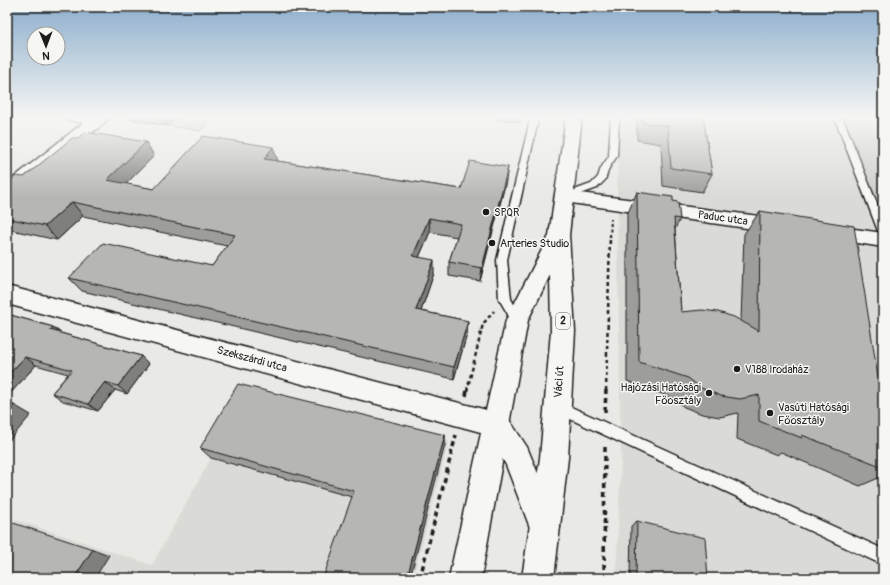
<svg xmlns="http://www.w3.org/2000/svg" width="890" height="585" viewBox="0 0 890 585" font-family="Pangolin,sans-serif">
  <rect width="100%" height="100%" fill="#e9e9e5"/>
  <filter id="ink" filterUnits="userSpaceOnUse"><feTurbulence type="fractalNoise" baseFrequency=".025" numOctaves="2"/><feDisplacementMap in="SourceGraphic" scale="8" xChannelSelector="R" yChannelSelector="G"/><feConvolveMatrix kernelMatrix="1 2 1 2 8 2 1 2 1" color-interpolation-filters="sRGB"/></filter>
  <g filter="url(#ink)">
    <path fill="#dadad6" d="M619,116H842L883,224V578H616L621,461L617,193Z
      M248,391L449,441L413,578H7V517L152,565Z"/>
    <path fill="#cbcbc7" stroke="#747472" d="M167,116H214L200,131L159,124Z
      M842,116H883V224Z"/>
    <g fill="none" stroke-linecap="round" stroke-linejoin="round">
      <g stroke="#1c1c1c" stroke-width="3">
        <path id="service" d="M531,116H539L507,260L511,299L523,320L521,323L517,325L513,323L499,299L497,260Z
          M611,116H619L617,156L609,168L605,180L597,188L567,199H561V195L591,184L598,177L601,168L609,156Z
          M834,116H842L883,219V235L878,231Z
          M558,401L883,549V565L553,411L551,407L553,403Z"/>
      </g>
      <g stroke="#1c1c1c" stroke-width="3">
        <path id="minor" d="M63,116H110L103,124L14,196L7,198V183L83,123L65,119Z
          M564,191L782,219L789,221L792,226L789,231L782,233L557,201L555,197L557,193Z
          M826,225L883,233V247L819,237L816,232L819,227Z
          M7,286L506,415L527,447L560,527L556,538L545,542L534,538L506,465L488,434L7,304Z"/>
      </g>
      <g stroke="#1c1c1c" stroke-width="3">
        <path id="primary" d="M566,116H582L569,235L575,331L568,458L554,578H522L540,458L551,331L550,275L528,320L481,578H449L506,320L549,236Z"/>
      </g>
      <path stroke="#1c1c1c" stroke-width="2" stroke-dasharray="3 2.5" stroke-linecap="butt" d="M610,237L611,219"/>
      <path stroke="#1c1c1c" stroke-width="2.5" stroke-dasharray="4 3" stroke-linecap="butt" d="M467,391L483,324L494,311
        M606,391L610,236"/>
      <path stroke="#1c1c1c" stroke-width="3.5" stroke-dasharray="5 4" stroke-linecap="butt" d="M466,396L467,390
        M605,412L606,390
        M420,578L456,435
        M604,578L605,447"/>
      <use href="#service" fill="#f6f6f2" fill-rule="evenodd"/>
      <use href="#minor" fill="#f6f6f2" fill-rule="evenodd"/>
      <use href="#primary" fill="#f6f6f2" fill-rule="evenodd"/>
    </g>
    <path fill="#9d9d9a" stroke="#1c1c1c" d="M127,116H178L168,126L129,119Z
      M496,116H522L520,122L496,119Z
      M638,116H703L712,174L702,192L663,186L661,144L637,140V120Z
      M78,138L146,142L154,156L126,184L154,189L278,161L461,189L506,181L480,281L449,276V262L457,237L430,232L419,257L434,273L421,311L468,321L467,334L454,379L82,291L69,278L212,266L227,246L83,216L57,240L7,229V183L24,177Z
      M637,192L673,201L680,219L675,229L681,312L741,321L744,234L760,211L878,377L883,379V476L860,486L781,452L777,455L737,439L738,413L720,417L702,414L684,407L673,398L627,381V215Z
      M7,314L53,327L61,333L141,356L149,364L127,394L115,390L98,411L63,401L52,393L68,374L36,365L7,397Z
      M445,435V445L352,497L211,458L200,448Z
      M637,521L708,578H630L631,526Z"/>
    <path fill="#7f7f7d" stroke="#1c1c1c" d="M163,116H178L168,126Z
      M146,142L154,156L116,194L107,180Z
      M273,147L278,161L264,159Z
      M508,167L506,181L480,281L482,268Z
      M72,202L83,216L57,240L45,226Z
      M429,218L430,232L414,269L413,256Z
      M434,260V273L417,323L416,310Z
      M468,321L467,334L454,379V367Z
      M53,327L63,336L50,330Z
      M141,356L149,364L127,394L118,386Z
      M25,357L36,365L7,397V376Z
      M105,382L115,390L98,411L88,404Z
      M14,405L31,415L7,443V413Z
      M445,435V445L410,578H407Z
      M93,549L109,555L95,578H74Z"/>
    <path fill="#b6b6b3" stroke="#1c1c1c" d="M643,116H703L712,174L671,168L668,126L643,123Z
      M85,132L146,142L107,180L154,189L203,136L273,147L264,159L461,189L470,161L508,167L482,268L449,262L461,224L429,218L413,256L434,260L416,310L468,321L454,367L69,278L103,243L212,266L235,235L72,202L45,226L7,218V183L16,176L24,177L72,138H78Z
      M637,192L673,197V201L678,202L680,219L674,218L681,312L702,310L718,312L734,317L759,331L760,211L854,226L878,377L883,379V467L802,435V438L759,421V395L740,399L721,396L701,388L688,378L639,362Z
      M7,314L53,327L50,330L141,356L118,386L105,382L88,404L52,393L72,370L25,357L7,376Z
      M238,384L445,435L407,578H323L354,491L200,448Z
      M7,402L14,405L7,413Z
      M7,521L93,549L74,578H7Z
      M637,521L705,538L708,578H636Z"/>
  </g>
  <linearGradient id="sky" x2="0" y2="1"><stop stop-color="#8cadcc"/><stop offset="0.59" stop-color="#f5f5f3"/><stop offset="1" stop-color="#f5f5f3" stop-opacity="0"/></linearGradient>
  <rect width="890" height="198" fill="url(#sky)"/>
  <g fill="#1c1c1c" stroke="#f6f6f2" stroke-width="1.5">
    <circle cx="486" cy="212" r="4"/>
    <circle cx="492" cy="243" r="4"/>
    <circle cx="737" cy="369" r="4"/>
    <circle cx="709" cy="393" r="4"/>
    <circle cx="770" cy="413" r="4"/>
  </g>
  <g text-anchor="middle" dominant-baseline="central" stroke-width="3" stroke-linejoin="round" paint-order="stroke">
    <rect fill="#f6f6f2" stroke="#5d5d5c" stroke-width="1" x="556" y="313" width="14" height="16" rx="3"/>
    <g font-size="10" font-weight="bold" fill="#1c1c1c">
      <text x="563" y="321">2</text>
    </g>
    <g font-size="11" fill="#1c1c1c" stroke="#f6f6f2" text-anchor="start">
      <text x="494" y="212">SPQR</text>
      <text x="500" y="243">Arteries Studio</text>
      <text x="745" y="369">V188 Irodaház</text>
      <text x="701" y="387" text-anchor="end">Hajózási Hatósági<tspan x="701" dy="13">Főosztály</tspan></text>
      <text x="778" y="407">Vasúti Hatósági<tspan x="778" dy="13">Főosztály</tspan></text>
    </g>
    <g font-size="11" fill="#1c1c1c" stroke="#f6f6f2">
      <text transform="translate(723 218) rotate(8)">Paduc utca</text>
      <text transform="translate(252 359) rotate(15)">Szekszárdi utca</text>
      <text transform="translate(559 382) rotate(-86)">Váci út</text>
    </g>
  </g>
  <rect width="890" height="585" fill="none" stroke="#f6f6f2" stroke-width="24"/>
  <rect x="12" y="12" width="866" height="561" fill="none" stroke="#1c1c1c" stroke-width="1.5" filter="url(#ink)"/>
  <g transform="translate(46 46) rotate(179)"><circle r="19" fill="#f6f6f2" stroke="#9f9f9c"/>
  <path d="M0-3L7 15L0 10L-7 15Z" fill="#1c1c1c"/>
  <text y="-6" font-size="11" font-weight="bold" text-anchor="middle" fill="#1c1c1c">N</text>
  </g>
</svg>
